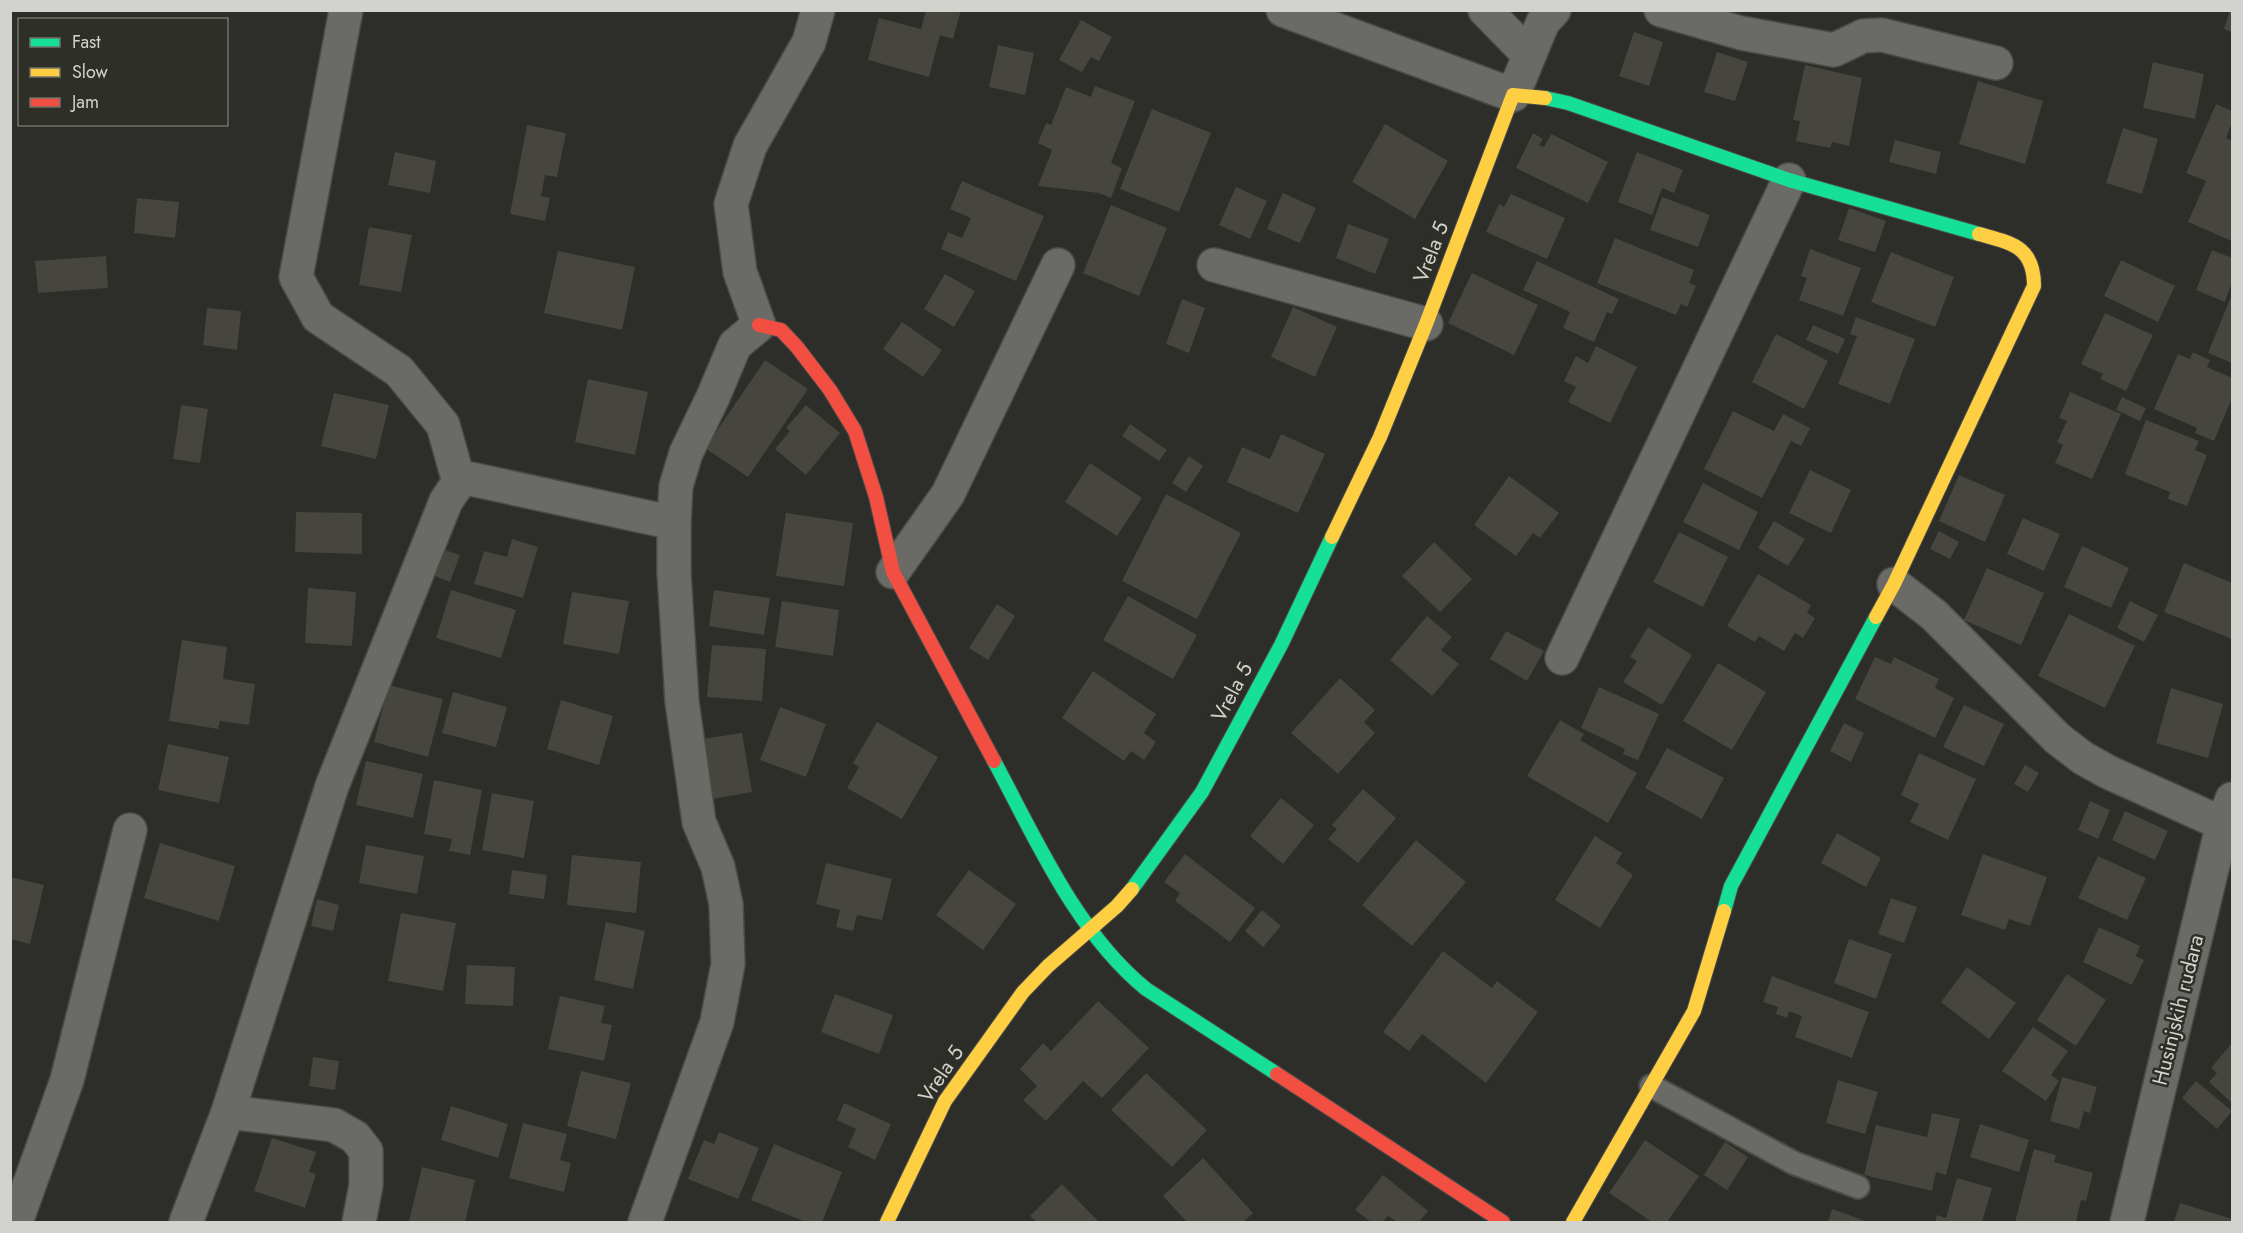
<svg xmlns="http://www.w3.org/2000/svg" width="2243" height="1233" viewBox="0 0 2243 1233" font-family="Jost,sans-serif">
  <rect width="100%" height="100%" fill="#2d2d29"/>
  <path fill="#46463e" d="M926,10H961L953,39L940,35L929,77L868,60L879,18L921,29Z
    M2230,10H2232V32L2224,29Z
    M1081,20L1112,37L1099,61L1091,57L1082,72L1059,60Z
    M1634,32L1663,42L1649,86L1619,76Z
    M998,45L1034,53L1025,95L989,87Z
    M1717,52L1748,62L1735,101L1704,92Z
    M2153,62L2204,74L2195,119L2143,108Z
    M1805,65L1862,78L1849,146L1832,142L1830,148L1796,141L1800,121L1793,120Z
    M1978,81L2043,101L2025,164L1959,144Z
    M1095,86L1135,101L1111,163L1122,168L1111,198L1099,193L1038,186L1052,150L1038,143L1046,123L1051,125L1066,87L1091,97Z
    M2216,104L2232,111V122L2226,138L2232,141V241L2188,222L2206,181L2186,173Z
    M1152,109L1211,133L1179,212L1120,189Z
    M1385,124L1448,161L1415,219L1352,182Z
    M527,125L566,133L557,177L545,175L541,196L550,198L545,221L510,214Z
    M2123,128L2158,139L2142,194L2106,183Z
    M1533,133L1543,139L1539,145L1544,147L1551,134L1608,162L1588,203L1516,168Z
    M1895,140L1941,152L1936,174L1889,162Z
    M395,152L436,161L430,193L388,185Z
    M1637,152L1683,170L1674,193L1662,188L1652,215L1618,202Z
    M962,181L1044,216L1016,281L941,249L948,232L962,238L971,218L950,209Z
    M1236,187L1267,201L1250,239L1219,225Z
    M1283,193L1316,208L1300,243L1267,229Z
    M1511,194L1565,218L1547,259L1486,232L1499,204L1504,207Z
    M1662,197L1710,215L1698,247L1650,230Z
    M137,198L179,202L175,238L134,233Z
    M1111,205L1167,228L1139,296L1083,273Z
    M1849,208L1886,221L1875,252L1838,240Z
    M1348,224L1389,239L1375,274L1336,258Z
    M369,227L412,235L401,292L359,285Z
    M1615,238L1694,270L1689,283L1696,286L1687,307L1681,304L1676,315L1597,283Z
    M1810,249L1861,268L1843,316L1799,300L1807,278L1801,276Z
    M2212,250L2232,258V282L2225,302L2196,290Z
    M558,251L635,267L622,330L544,313Z
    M1891,252L1954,277L1935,327L1871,302Z
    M106,256L108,288L38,293L35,261Z
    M2121,260L2175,286L2158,322L2104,296Z
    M1537,261L1619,299L1612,314L1607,312L1594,342L1563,328L1570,312L1523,290Z
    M1472,273L1538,305L1514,355L1448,323Z
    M945,274L975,291L954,327L924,309Z
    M2232,294V363L2208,353Z
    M1182,299L1205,308L1189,353L1166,344Z
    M1293,307L1337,327L1315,377L1271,357Z
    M207,308L241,311L237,350L203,345Z
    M2105,313L2153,335L2126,391L2100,379L2103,374L2081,364Z
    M1856,317L1915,339L1890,404L1838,384L1857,336L1850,334Z
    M902,322L942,350L923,377L883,349Z
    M1813,325L1845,339L1838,354L1806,340Z
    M1776,334L1828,361L1804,409L1752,382Z
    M1596,346L1637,367L1610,423L1568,402L1576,387L1564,381L1576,356L1588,363Z
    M2193,352L2210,360L2207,367L2232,378V398L2214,441L2195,433L2197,428L2154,409L2178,354L2190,359Z
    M765,360L808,389L748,477L705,448Z
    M588,379L648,392L635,455L575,442Z
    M2070,392L2121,414L2092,479L2055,463L2063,445L2057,442L2067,421L2059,418Z
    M334,393L389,405L376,459L321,446Z
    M2122,397L2146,408L2140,421L2116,410Z
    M181,405L208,409L200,463L173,459Z
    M806,405L840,433L806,475L775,449L790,431L786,428Z
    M1733,411L1774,431L1783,414L1810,428L1801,446L1791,441L1762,498L1704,469Z
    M2146,420L2199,441L2195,450L2207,455L2187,506L2168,499L2170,492L2125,474Z
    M1130,424L1167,450L1159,461L1122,436Z
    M1281,434L1325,454L1298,513L1227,482L1242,447L1270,459Z
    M1189,456L1203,466L1186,492L1172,483Z
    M1090,463L1142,498L1117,536L1065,502Z
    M1810,470L1851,490L1831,533L1789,513Z
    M1959,475L2005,495L1985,542L1939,521Z
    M1509,476L1559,513L1540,538L1533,533L1516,556L1474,525Z
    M1703,483L1758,512L1739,550L1683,522Z
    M1166,494L1241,533L1197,619L1122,581Z
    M296,512L362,513V554L295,552Z
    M786,513L853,523L844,586L776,576Z
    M2023,518L2060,534L2044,571L2007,554Z
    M1774,521L1805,539L1788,566L1758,548Z
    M1939,531L1959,542L1950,559L1930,549Z
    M1679,532L1728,557L1703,607L1653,582Z
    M512,539L538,547L523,598L474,584L484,551L507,557Z
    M1434,542L1472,579L1440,612L1402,576Z
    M2082,546L2129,568L2111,608L2064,587Z
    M439,548L460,555L450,582L430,574Z
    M2184,563L2232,583V639L2164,612Z
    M1987,568L2044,593L2021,645L1964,620Z
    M1758,574L1811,605L1807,613L1815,618L1803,638L1795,633L1784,651L1759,636L1755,642L1727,626Z
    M308,588L356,592L352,646L305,643Z
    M451,590L516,610L501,658L436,638Z
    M714,590L770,598L764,635L709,626Z
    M572,592L629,601L619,654L563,644Z
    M1128,596L1197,635L1173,679L1103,640Z
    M782,601L839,610L833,656L775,647Z
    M2130,601L2158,615L2144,642L2117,628Z
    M997,604L1015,616L988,660L969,648Z
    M2069,614L2135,646L2105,708L2038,676Z
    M1427,616L1452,637L1441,650L1459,664L1432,696L1390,660Z
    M1648,627L1692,655L1662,705L1623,682L1637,661L1630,657Z
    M1506,631L1544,651L1527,681L1490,659Z
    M182,640L227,647L223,679L255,684L249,725L220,721L218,729L169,721Z
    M712,645L766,649L762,701L707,697Z
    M1875,657L1891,664L1894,657L1939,679L1935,688L1954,698L1935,738L1855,699Z
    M1718,663L1766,692L1732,750L1683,721Z
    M1093,671L1156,714L1144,733L1156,742L1144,760L1131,751L1124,761L1062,718Z
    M1340,678L1375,710L1364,722L1375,733L1338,774L1291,733Z
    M389,685L443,699L428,757L374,742Z
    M1599,687L1659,714L1638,760L1623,754L1625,749L1581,728Z
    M2171,688L2223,704L2208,758L2156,743Z
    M453,692L507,707L496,747L442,733Z
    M561,700L613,716L599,765L547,749Z
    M1964,705L2004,724L1984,766L1943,747Z
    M780,707L826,724L806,777L760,760Z
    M1560,720L1584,734L1580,740L1637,773L1608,823L1527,776Z
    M877,722L938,757L902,819L847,788L859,767L853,763Z
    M1844,723L1864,733L1851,762L1830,751Z
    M742,733L752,792L712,799L702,739Z
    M168,744L229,757L219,803L158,790Z
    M1667,748L1724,778L1702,819L1645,788Z
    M1919,753L1976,779L1948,840L1910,822L1919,804L1901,795Z
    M366,761L423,774L413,818L356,805Z
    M2025,765L2039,773L2028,792L2014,784Z
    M434,780L482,790L470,855L449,851L452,839L424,834Z
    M1363,789L1396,818L1358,863L1328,839L1337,829L1332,825Z
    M492,793L534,801L524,858L482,850Z
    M1281,798L1314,825L1283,864L1250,836Z
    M2090,801L2110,810L2098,839L2078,830Z
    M2125,811L2168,831L2155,860L2112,840Z
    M1837,833L1881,858L1866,887L1821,863Z
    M1595,836L1622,853L1616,863L1633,875L1600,928L1555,900Z
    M1416,840L1466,882L1412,946L1362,905Z
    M160,843L235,866L219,921L144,898Z
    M366,845L424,856L417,894L359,883Z
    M1185,854L1255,908L1230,942L1175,901L1180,893L1164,882Z
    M1983,854L2047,877L2030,926L2009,919L2005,930L1961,915Z
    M572,855L641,862L636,913L567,905Z
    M2098,856L2146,878L2127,920L2078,898Z
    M826,863L892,879L882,920L857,915L853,931L836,927L840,910L816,904Z
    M512,870L547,875L544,899L509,894Z
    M969,870L1016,904L983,950L936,915Z
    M10,877L44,885L30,944L10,939Z
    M1891,898L1917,907L1904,943L1878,934Z
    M317,899L339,905L333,931L311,926Z
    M1262,910L1281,926L1263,947L1245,931Z
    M401,913L456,923L443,991L388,981Z
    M606,922L645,931L633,989L594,980Z
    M2099,927L2140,946L2136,956L2144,960L2132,985L2083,962Z
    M1849,939L1892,954L1876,999L1834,983Z
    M1443,951L1492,988L1497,981L1538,1012L1486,1083L1422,1034L1409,1051L1383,1032Z
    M467,965L515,967L513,1006L465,1004Z
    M1967,967L2016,1003L1989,1039L1941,1002Z
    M2067,974L2106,1000L2076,1046L2037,1020Z
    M1772,976L1869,1012L1852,1058L1795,1037L1802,1016L1789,1011L1787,1018L1776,1014L1778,1007L1763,1002Z
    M835,994L893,1015L879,1054L821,1032Z
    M560,996L605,1006L601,1023L612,1025L604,1061L548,1049Z
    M1098,1001L1149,1048L1102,1098L1083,1081L1046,1121L1023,1100L1037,1086L1020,1069L1043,1043L1051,1051Z
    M2033,1027L2068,1051L2051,1075L2059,1081L2046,1101L2002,1071Z
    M2232,1043V1103L2209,1082L2217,1073L2211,1068Z
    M313,1057L339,1061L335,1090L309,1086Z
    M581,1071L631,1083L616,1139L567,1126Z
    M1146,1073L1207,1130L1172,1167L1111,1110Z
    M2062,1077L2097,1087L2090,1113L2084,1111L2079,1129L2050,1121Z
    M1838,1080L1878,1092L1865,1134L1826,1123Z
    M2196,1081L2232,1111L2217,1129L2182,1098Z
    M844,1103L891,1124L875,1160L848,1147L856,1129L837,1120Z
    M451,1106L508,1124L498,1158L441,1140Z
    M1932,1113L1960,1119L1946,1175L1936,1172L1932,1191L1864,1175L1876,1125L1927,1137Z
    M523,1123L567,1134L560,1160L571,1163L564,1192L509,1178Z
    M1980,1124L2029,1140L2019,1172L1970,1157Z
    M719,1132L759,1148L738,1199L688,1179L704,1140L714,1144Z
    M272,1138L316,1152L309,1172L316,1174L305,1208L254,1191Z
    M1645,1140L1699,1176L1667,1222H1652L1609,1193Z
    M1725,1142L1748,1157L1727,1190L1704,1175Z
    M774,1144L842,1172L822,1222H806L751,1200Z
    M2034,1149L2056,1155L2054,1162L2093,1173L2086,1201L2081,1200L2076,1222H2015Z
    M1203,1158L1253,1213L1243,1222H1187L1163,1196Z
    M422,1167L475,1180L465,1222H416L409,1221Z
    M1383,1175L1428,1211L1419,1222H1397L1388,1216L1382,1222H1371L1355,1210Z
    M1957,1178L1992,1188L1982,1222H1935L1937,1215L1946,1218Z
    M1062,1184L1099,1222H1037L1030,1216Z
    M2180,1203L2232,1219V1222H2174Z
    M1832,1209L1868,1222H1828Z"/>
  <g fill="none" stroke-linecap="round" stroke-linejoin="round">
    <g stroke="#4a4b47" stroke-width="26">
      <path id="lane" d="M1651,1086L1794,1163L1858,1187"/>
    </g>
    <g stroke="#4a4b47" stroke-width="36">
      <path id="street" d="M346,10L296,277L318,317L399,371L443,425L459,482
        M1283,10L1513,95L1543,22L1554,10
        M1485,10L1529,55
        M1661,10L1741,33L1834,50L1863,36L1882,35L1996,63
        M1214,265L1426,324
        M893,572L948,494L1058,265
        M1894,584L1934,615L2058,739L2083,758L2108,772L2232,828
        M1562,658L1789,180
        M228,1112L334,1125L355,1137L366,1151V1185L359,1222
        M16,1222L67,1080L130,830
        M186,1222L228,1112L332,786L446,501L459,482L471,479L674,523
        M645,1222L717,1022L728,964L726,904L718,867L699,822L682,702L674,573V523L676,486L686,453L713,397L735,345L759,325L740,272L731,204L750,146L809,42L818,10
        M2127,1222L2223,823L2232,799"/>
    </g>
    <g stroke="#4a4b47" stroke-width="16">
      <path id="fast" d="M1545,98L1568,103L1789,180L1979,234
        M994,761C1036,839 1076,932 1146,989L1277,1074
        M1132,889L1202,792L1281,645L1332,537
        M1724,911L1731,886L1876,617"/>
    </g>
    <g stroke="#4a4b47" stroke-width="16">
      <path id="slow" d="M1332,537L1380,437L1426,324L1513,95L1545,98
        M1876,617L1894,584L2034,286C2034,246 2011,243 1979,234
        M887,1222L945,1101L1023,992L1048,966L1117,906L1132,889
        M1573,1222L1694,1011L1724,911"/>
    </g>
    <g stroke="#4a4b47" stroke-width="16">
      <path id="jam" d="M759,325L781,330L797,347L830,390L855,431L876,497L893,572L994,761
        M1277,1074L1503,1222"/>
    </g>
    <use href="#lane" stroke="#6a6b67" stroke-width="22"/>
    <use href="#street" stroke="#6a6b67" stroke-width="33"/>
    <use href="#fast" stroke="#16e098" stroke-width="14"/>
    <use href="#slow" stroke="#ffcf43" stroke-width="14"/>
    <use href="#jam" stroke="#f24e42" stroke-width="14"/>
  </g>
  <g text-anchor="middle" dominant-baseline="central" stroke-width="5" stroke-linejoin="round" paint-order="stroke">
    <g font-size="21" fill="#d2d3ce" stroke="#2e2f27">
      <text transform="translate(1431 252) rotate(-69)">Vrela 5</text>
      <text transform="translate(1232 692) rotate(-62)">Vrela 5</text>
      <text transform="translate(2178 1010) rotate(-76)">Husinjskih rudara</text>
      <text transform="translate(941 1074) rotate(-56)">Vrela 5</text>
    </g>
  </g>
  <rect width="2243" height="1233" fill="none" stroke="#d2d3ce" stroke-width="24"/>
  <rect x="18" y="18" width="210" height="108" fill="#2e2f27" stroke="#70716a" stroke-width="1.5"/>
  <rect x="30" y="38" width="30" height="9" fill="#16e098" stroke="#70716a" stroke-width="1.5"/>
  <text x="72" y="48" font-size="18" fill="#d2d3ce">Fast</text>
  <rect x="30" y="68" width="30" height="9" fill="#ffcf43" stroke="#70716a" stroke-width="1.5"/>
  <text x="72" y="78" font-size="18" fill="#d2d3ce">Slow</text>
  <rect x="30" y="98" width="30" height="9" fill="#f24e42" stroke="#70716a" stroke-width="1.5"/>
  <text x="72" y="108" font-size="18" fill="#d2d3ce">Jam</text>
</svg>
